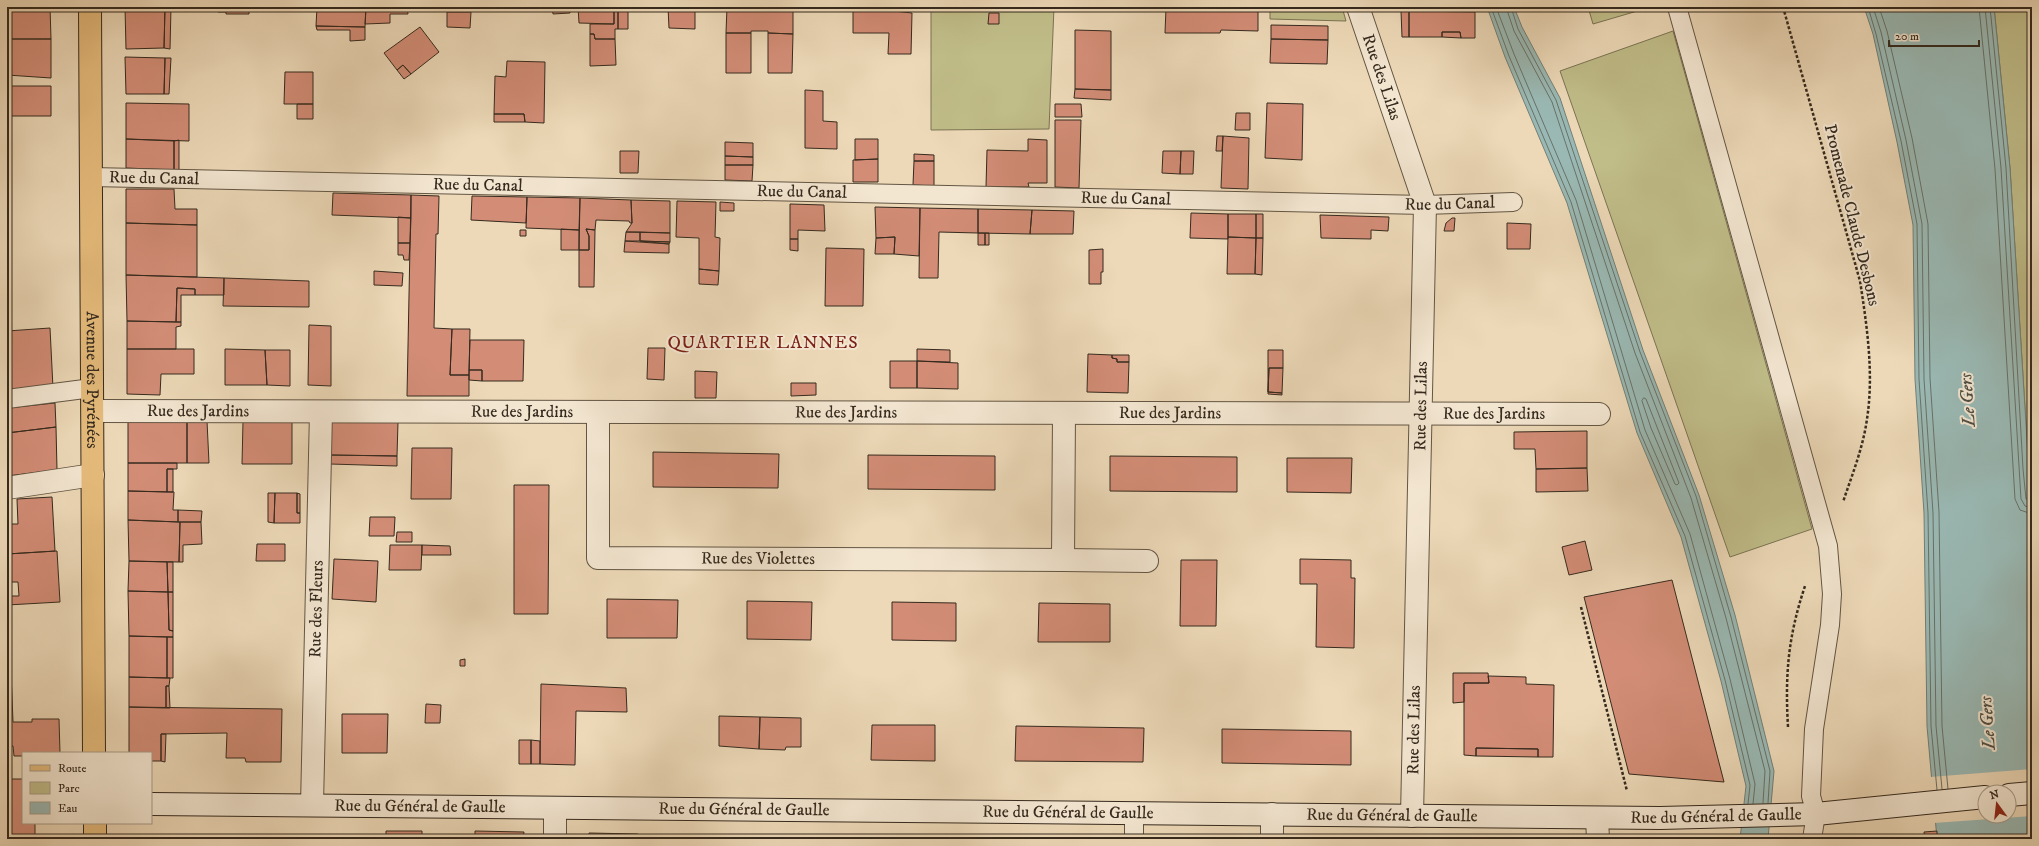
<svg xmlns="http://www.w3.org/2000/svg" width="2039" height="846" viewBox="0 0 2039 846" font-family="'IM FELL DW Pica',serif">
  <rect width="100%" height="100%" fill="#edd9b8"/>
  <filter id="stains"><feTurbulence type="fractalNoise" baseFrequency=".005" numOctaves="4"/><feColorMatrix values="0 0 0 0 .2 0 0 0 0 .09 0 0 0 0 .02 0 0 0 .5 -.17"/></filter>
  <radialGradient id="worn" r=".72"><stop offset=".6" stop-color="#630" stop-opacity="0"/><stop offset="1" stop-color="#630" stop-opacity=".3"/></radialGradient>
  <path fill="#c0bd89" stroke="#7a7454" d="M931,7H1054L1049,129L931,130Z
    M1270,7H1342L1346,21L1270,19Z
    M1588,7H1651L1593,24Z
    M1994,7H2032V520L2010,168Z
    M1673,31L1812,529L1730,557L1560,71Z"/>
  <path fill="#9ab9b4" stroke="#728078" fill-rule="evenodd" d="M1487,7H1514L1522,27L1560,98L1643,350L1699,495L1735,615L1774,771L1768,839H1740L1746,786L1721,681L1681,537L1637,433L1567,203L1505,57Z
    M1864,7H1994L2010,168L2032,520V839H1937L1927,726L1924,513L1915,379L1913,225L1897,142L1873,34ZM1985,792H2009V816H1985Z"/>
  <path fill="#edd9b8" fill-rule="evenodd" d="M2032,769V816L1934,823L1930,777ZM1985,792H2009V816H1985Z"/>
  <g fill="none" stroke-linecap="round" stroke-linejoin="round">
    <path stroke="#687269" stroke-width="1" d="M1491,7L1509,56L1571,202L1640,432L1685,536L1725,680L1750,785L1748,804
      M1496,7L1514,54L1576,200L1645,430L1690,534L1730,679L1755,784L1753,804
      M1506,7L1514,31L1552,102L1635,353L1691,498L1726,618L1765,771L1763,803
      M1511,7L1518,29L1556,100L1640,352L1696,496L1731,617L1770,771L1768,803
      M1868,7L1876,34L1901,141L1917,224L1919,379L1928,513L1931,726L1937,790
      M1873,7L1881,32L1906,140L1922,224L1924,379L1933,513L1936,726L1942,789
      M1879,7L1887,31L1912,138L1928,224L1930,378L1939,512L1942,726L1948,789
      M1979,7L1995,169L2015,499L2020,510L2032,514
      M1985,7L2001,168L2021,499L2025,506L2032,508
      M1990,7L2006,168L2023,469L2026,499L2032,503
      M1644,398L1646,399L1679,483L1677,485L1675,484L1651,428L1642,401Z"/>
  </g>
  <path fill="#d38d77" stroke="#352a1e" d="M7,7H50L51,39H7Z
    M125,7H165L164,48L126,49Z
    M165,7H171L170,49L164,48Z
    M218,7H226V12H218Z
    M226,7H249V14H226Z
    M317,7H366L365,27L316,26Z
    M366,7H407L408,14H390V23L365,24Z
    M552,7H570V13L553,14Z
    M578,7H614V24L579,23Z
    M614,7H618V29H615V39H595L594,34H590V24H614Z
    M618,7H628V29H618Z
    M668,7L695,8V29L669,28Z
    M727,7H793V34L768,33V31H751V33H726Z
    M1198,7H1220V9L1198,8Z
    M1220,7H1256V10L1220,9Z
    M1445,7H1458V9L1446,11Z
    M1166,8L1258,10V31L1221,30L1220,33H1165Z
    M853,10H885L912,13L911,54H888L889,33H853Z
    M1401,11H1409V37H1402Z
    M1409,11L1475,12V38H1461L1460,32H1442V37H1409Z
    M447,12H471L470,28L447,27Z
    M989,13H999V24H988Z
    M1271,25L1328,26V40L1271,39Z
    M316,26L365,27V40L350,41V30H317Z
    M420,27L439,52L411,74L403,65L397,70L384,53Z
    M1075,30L1111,31V90L1075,89Z
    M1442,32H1460L1461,38L1442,37Z
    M726,33H751V73H726Z
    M768,33L793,34L792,73H768Z
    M590,34H594L595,39H615L616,65L590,66Z
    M9,39H51V78L7,75Z
    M1271,39L1328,40L1327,64L1270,63Z
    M125,57L165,58L164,94H126Z
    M165,58H171L169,94H164Z
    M507,61L545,62L544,123L525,122L524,114H494L495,76L506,77Z
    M403,65L411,74L404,79L397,70Z
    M285,72H313V104H284Z
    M7,86H51V116H7Z
    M1075,89L1111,90V100L1074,98Z
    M805,90L823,91V121L837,122V149L805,148Z
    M126,103L189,104V141L126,139Z
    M1267,103L1303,104L1302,160L1265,158Z
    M297,104H313V119H297Z
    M1055,104H1081L1082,117H1055Z
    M1236,113H1250V130H1235Z
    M494,114H524L525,122H494Z
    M1055,120H1081L1079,188L1055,187Z
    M1217,136H1223L1222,151H1216Z
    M1223,136L1249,138L1248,189L1221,188Z
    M126,139L174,141V170L126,168Z
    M855,139H878V159L855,160Z
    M1028,139L1047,140V183H1028L1029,187H986L987,150L1028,151Z
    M179,140V170H174V141Z
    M725,142L753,143V157L725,156Z
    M620,151H639L638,173H620Z
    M1163,151H1181L1180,174L1162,173Z
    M1181,151H1194L1193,174H1180Z
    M914,154L934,155V161H914Z
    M725,156L753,157V165H725Z
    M878,159V182H853V160Z
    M914,161H934V186L913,185Z
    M725,165H753L752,181L725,180Z
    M126,189H174L175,209H197V225L126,223Z
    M333,193L411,195V218L332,215Z
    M411,195L439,196L438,234H436L434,328L452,329L450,375H469V396H407Z
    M472,196L527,197L526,223L471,220Z
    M527,197L580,198L579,230L526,228Z
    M580,198L631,200L632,223H630L629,221L596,220L595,230L586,229L589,236V250H579Z
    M631,200L670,201V233L626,232L632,223Z
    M677,201L716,202L715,237L720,238L719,271L699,269V238L676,237Z
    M720,202L734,203V211H720Z
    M790,204L824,205L825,231L798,230V239H790Z
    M875,207L920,208L919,256L894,254L895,237L876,238Z
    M920,208L978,209V233L939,232L938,278H919Z
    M978,209L1032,210L1030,234L978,233Z
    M1032,210L1074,211L1073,234H1030Z
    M1191,213L1228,214V239L1190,238Z
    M1228,214H1256V238L1228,237Z
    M1256,214H1263V238H1256Z
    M1320,215L1389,217L1388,231L1371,230V239L1321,238Z
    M398,217L411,218L410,243H398Z
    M1452,218H1455L1454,231H1444L1446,223Z
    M126,223L197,225V277L126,275Z
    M1507,223L1531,224L1530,249H1507Z
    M561,229L579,230V250H561Z
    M586,229L595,230L594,287H579V250H589V236Z
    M520,230H526V236H520Z
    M626,232H640V241H625Z
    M640,232L670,233V242L640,241Z
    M978,233H985V245H978Z
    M985,233H989V245H985Z
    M895,237L894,254H875L876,238Z
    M1228,237L1256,238L1255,274H1227Z
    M1256,238H1263L1262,275L1255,274Z
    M790,239H798V251L790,250Z
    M625,241L669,244V253L624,252Z
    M640,241L670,242L669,244Z
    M398,243H410L409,260H404L403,255H398Z
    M826,248L864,249L863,306H825Z
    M1103,249V272H1101V284H1089V250Z
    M699,269L719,271L718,285L699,284Z
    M374,271L403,273L402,286L374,285Z
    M126,275L224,278V295H195V289L177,288L176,322L127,321Z
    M224,278L309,281V307L223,306Z
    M177,288L195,289V295H181V322H176Z
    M127,321L181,322V326L176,327V349H127Z
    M309,325L331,326V386L308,385Z
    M50,328L53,388L7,391V331Z
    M452,329H470L469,375H450Z
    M470,340H524L523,381H482V370H469Z
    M648,348H665L664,380L647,379Z
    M127,349H194V374H161L160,395L127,394Z
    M225,349L265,350L267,385H225Z
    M917,349L950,350V362L917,361Z
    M265,350H290V386L267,385Z
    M1268,350H1283V368H1269L1268,392L1282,393V395L1268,394Z
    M1088,354L1112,355V358L1117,359V362H1129L1128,393L1087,392Z
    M1112,355H1129V362H1117V359L1112,358Z
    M890,361H917V388H890Z
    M917,361L958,363V389L917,388Z
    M1269,368H1283L1282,393L1268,392Z
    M469,370H482V381L469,380Z
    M695,371L717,372L716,398H695Z
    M791,383H816V395L791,396Z
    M55,403L56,427L7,433V408Z
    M187,421H207L209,463H187Z
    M187,421V463H128V422Z
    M243,421L292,422V464H242Z
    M331,422H398L397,456L330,455Z
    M56,427L57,470L7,476V433Z
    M1587,431V468L1536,469L1535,449H1514V432Z
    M412,448H452L451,499H411Z
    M653,452L779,454L778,488L653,487Z
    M330,455L397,456V466L330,464Z
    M868,455L995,456V490L868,489Z
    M1110,456L1237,457V492L1110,491Z
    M1287,458H1352L1351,493L1287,492Z
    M128,463H177V469H167V492L128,491Z
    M1587,468L1588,491L1536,492V469Z
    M167,469H173V492H167Z
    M514,485H549L548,614H514Z
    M128,491L174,492L173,510H178V522L128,520Z
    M268,493H275L274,523L268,522Z
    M275,493H297V513H300V523H274Z
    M297,493L300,494V513H297Z
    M52,497L55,551L7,554V524H18L17,499Z
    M178,510L202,511L201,522H178Z
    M370,517H395L394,536H369Z
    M128,520L180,522L179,562L129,561Z
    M180,522H201L202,544L183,545V562H179Z
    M397,532H412V542H396Z
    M1585,541L1592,570L1569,575L1562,547Z
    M257,544H285V561H256Z
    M390,545H422L421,570H389Z
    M422,545L450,546L451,555H422Z
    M57,551L60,602L7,605V588L8,596H19L18,582H7V554Z
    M334,559L378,561L376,602L332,599Z
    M1300,559L1351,560V578H1355L1354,648L1316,647L1317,584H1300Z
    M1181,560H1217L1216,626H1180Z
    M129,561L167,562L168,592L128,591Z
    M167,562H173V592H168Z
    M1672,580L1724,782L1629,774L1584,597Z
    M128,591L168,592L169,630L173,631V637L129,636Z
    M168,592H173V631L169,630Z
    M607,599L678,600L677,638H607Z
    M747,601L812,602L811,640L747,639Z
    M892,602L956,603V641L892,640Z
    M1039,603L1110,604V642H1038Z
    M7,623H9L13,722H32V719H59L60,753H23V756H14L13,746H7Z
    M129,636L167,637V678L129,677Z
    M167,637H173V678H167Z
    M465,659V666H460V660Z
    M1453,673H1488L1489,683H1464V702L1453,703Z
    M1488,676L1526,677V684L1554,685L1553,757H1538V749L1476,748V756L1464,755V683H1489Z
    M129,677L170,678L169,686H166V708L129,707Z
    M541,684L626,688L627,712L576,711L575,765L540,764Z
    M166,686H169L170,708H166Z
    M426,704L441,705L440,723H425Z
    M129,707L282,709L281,762H246L245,758H226L227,733L161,734V761H151V753H129Z
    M342,714H388L387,753H342Z
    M719,716L760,717L759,749L719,746Z
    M760,717L801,718V747H786L785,750L759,749Z
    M872,725H935V761L871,760Z
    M1016,726L1144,728L1143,762L1015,761Z
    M1222,729L1351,731V765L1222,763Z
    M161,734H166L165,762L161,761Z
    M519,740H531V764H519Z
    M531,740L540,741V764H531Z
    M1476,748L1538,749V757L1476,756Z
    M7,779H23V823H35V838H7Z
    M386,831H422V839H386Z
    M475,831L524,832L523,839H475Z
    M1937,831V839H1925L1924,832Z
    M589,833L638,834V839H589Z
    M753,835L975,838L753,839Z"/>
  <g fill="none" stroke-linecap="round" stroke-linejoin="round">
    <g stroke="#635644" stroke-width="20">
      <g id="lane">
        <path d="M1677,7L1828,546L1832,594L1830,625L1814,729L1811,796L1816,814L1812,839"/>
        <path id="s1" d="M91,177L1425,205L1513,202"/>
        <path d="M7,399L92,388"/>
        <path d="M1134,839V813"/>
      </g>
    </g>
    <g stroke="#635644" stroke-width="24">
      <g id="street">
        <path id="s2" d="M1358,7L1425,205L1412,816"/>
        <path id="s3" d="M93,411L1599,414"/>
        <path id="s4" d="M598,412V558L1063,560L1064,413"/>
        <path d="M7,488L93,475"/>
        <path d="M1063,560L1147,561"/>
        <path id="s5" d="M312,805L321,412"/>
        <path d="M555,808V839"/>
        <path d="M1597,818L1598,839"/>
        <path d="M1272,839V814"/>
      </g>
    </g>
    <g stroke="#352a1e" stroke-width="24">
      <g id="secondary">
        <path d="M2009,795L2032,793"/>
        <path id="s6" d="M151,804L1660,818L1816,814L1985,797"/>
      </g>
    </g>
    <g stroke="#352a1e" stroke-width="24">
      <g id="primary">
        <path id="s7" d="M90,7L94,753"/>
        <path d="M95,823V839"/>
      </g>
    </g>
    <path stroke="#352a1e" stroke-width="2.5" stroke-dasharray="3 2" stroke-linecap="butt" d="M1783,7L1860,281C1867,326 1874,374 1867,419C1863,448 1852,475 1843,502
      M1581,607L1627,791
      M1788,727C1785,674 1788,637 1805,586"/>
    <use href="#lane" stroke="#f3e6d1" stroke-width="18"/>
    <use href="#street" stroke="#f3e6d1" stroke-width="22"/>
    <use href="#secondary" stroke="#f3e6d1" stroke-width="22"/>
    <use href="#primary" stroke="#e6bc7c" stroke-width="22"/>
  </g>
  <g text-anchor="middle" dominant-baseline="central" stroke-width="4" stroke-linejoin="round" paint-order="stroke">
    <g font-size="17" fill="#352a1e" stroke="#f3e6d1">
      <text stroke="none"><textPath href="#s2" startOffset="74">Rue des Lilas</textPath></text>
      <text stroke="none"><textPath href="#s1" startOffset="63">Rue du Canal</textPath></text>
      <text stroke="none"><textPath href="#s1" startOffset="387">Rue du Canal</textPath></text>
      <text stroke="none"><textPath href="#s1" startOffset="711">Rue du Canal</textPath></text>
      <text stroke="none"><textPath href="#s1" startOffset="1035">Rue du Canal</textPath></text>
      <text stroke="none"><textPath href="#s1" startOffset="1359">Rue du Canal</textPath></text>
      <text transform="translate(1852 215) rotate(76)">Promenade Claude Desbons</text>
      <text stroke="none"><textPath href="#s7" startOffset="373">Avenue des Pyrénées</textPath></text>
      <text transform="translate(1421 406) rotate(-89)">Rue des Lilas</text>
      <text stroke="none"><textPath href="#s3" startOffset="105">Rue des Jardins</textPath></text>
      <text stroke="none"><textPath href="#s3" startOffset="429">Rue des Jardins</textPath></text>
      <text stroke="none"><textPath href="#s3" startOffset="753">Rue des Jardins</textPath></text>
      <text stroke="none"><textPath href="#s3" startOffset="1077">Rue des Jardins</textPath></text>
      <text stroke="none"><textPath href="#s3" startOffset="1401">Rue des Jardins</textPath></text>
      <text stroke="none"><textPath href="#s4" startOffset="306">Rue des Violettes</textPath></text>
      <text stroke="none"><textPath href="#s5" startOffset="196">Rue des Fleurs</textPath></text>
      <text transform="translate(1414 730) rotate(-89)">Rue des Lilas</text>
      <text stroke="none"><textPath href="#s6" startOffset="269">Rue du Général de Gaulle</textPath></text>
      <text stroke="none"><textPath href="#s6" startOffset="593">Rue du Général de Gaulle</textPath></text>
      <text stroke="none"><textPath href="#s6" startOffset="917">Rue du Général de Gaulle</textPath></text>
      <text stroke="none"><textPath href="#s6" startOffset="1241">Rue du Général de Gaulle</textPath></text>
      <text stroke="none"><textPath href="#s6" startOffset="1565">Rue du Général de Gaulle</textPath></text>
    </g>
    <g font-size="18" letter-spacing="1" fill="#7a1f14" stroke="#f3e6d1">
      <text x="763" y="343">QUARTIER LANNES</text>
    </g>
    <g font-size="18" font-style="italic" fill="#4e4e44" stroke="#f3e6d1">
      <text transform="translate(1968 400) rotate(-94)">Le Gers</text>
      <text transform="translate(1988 723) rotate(-94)">Le Gers</text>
    </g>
  </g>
  <rect width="2039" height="846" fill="none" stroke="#edd9b8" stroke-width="24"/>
  <rect x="8" y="8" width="2023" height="830" fill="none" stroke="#352a1e" stroke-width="2"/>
  <rect x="12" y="12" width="2015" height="822" fill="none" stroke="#352a1e"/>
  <rect x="22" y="752" width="130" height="72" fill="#f3e6d1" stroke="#a79b89"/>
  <rect x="30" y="765" width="20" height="6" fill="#e6bc7c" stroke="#a79b89"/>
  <text x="58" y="772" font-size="12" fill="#352a1e">Route</text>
  <rect x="30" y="782" width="20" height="12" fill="#c0bd89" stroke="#a79b89"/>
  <text x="58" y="792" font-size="12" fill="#352a1e">Parc</text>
  <rect x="30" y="802" width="20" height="12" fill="#9ab9b4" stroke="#a79b89"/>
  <text x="58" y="812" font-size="12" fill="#352a1e">Eau</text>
  <g transform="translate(1997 804) rotate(345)"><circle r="19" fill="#f3e6d1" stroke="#a79b89"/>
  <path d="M0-3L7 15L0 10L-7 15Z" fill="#8f2418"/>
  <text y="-6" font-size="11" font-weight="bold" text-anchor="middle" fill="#352a1e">N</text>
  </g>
  <path d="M1889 40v6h90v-6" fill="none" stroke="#352a1e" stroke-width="2"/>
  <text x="1895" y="40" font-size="12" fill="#352a1e" stroke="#f3e6d1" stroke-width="3" paint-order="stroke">20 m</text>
  <rect width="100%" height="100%" filter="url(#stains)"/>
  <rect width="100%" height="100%" fill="url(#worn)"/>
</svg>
